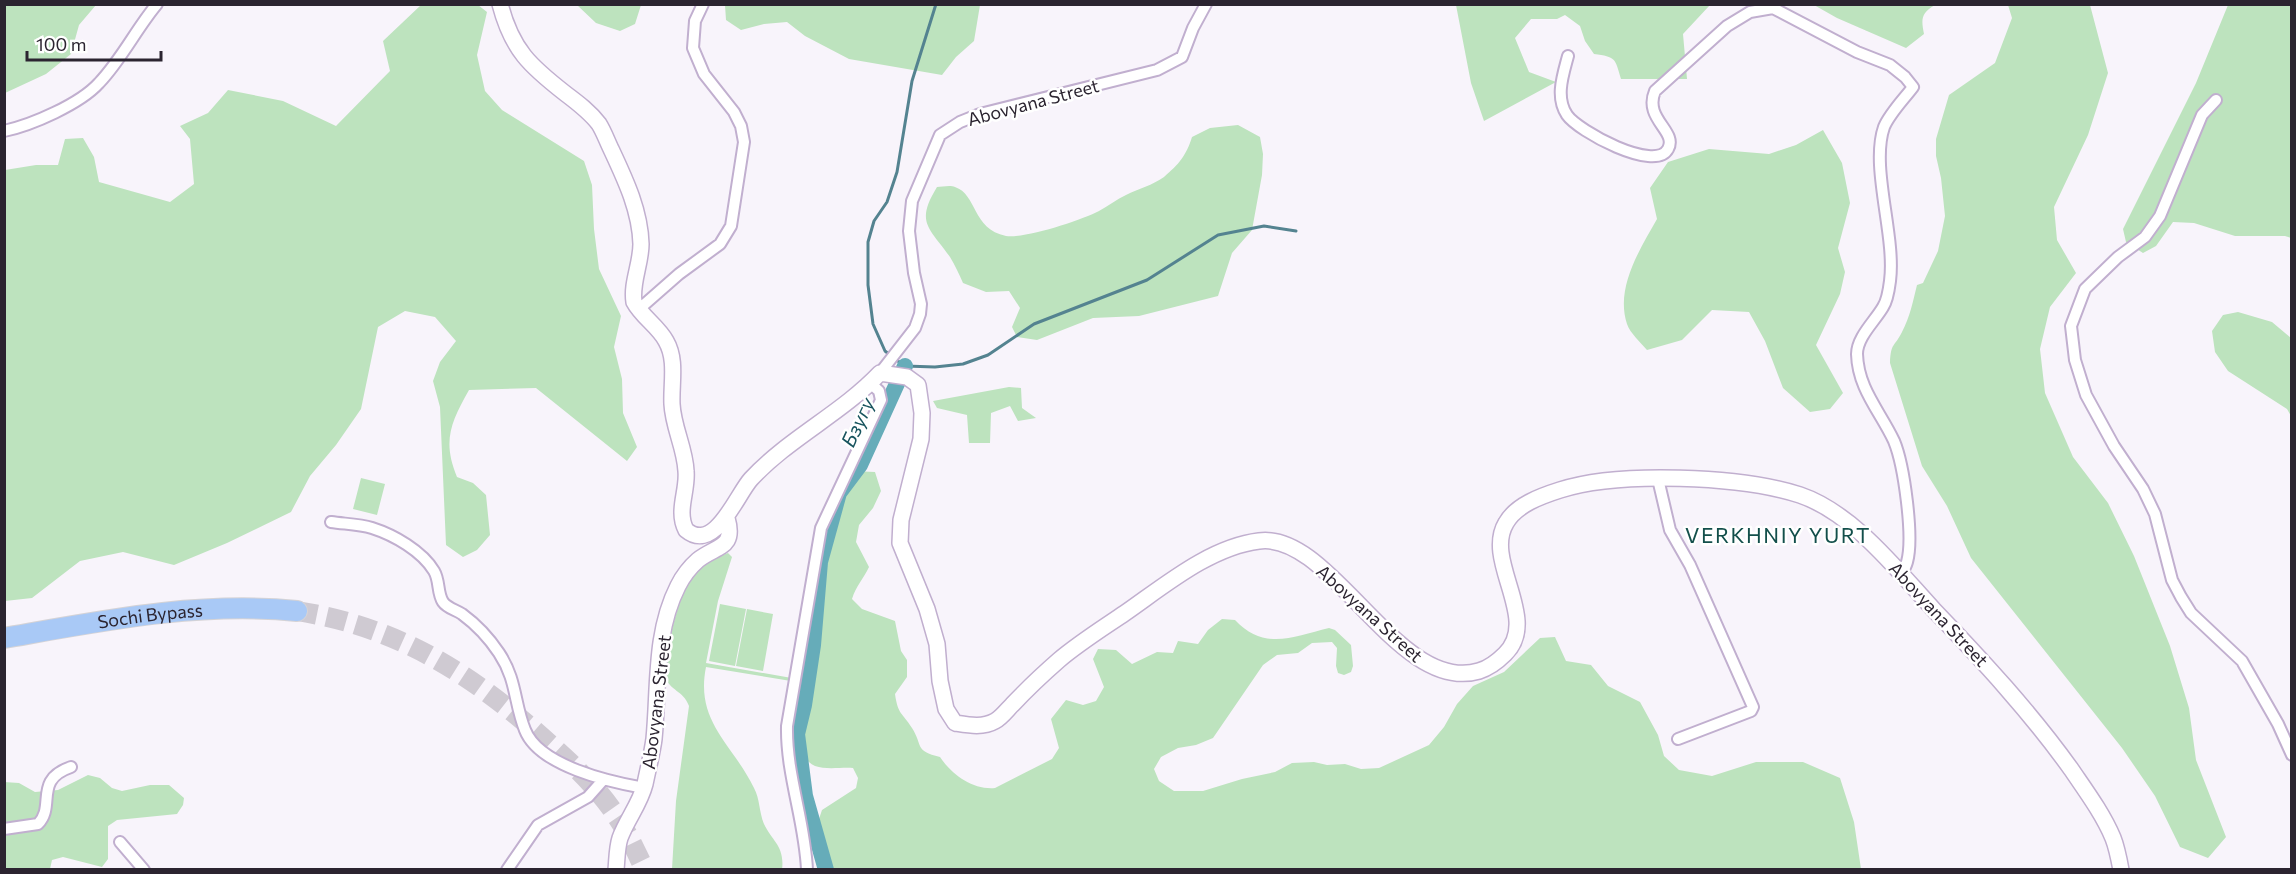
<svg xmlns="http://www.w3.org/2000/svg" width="2296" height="874" viewBox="0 0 2296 874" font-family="Commissioner,sans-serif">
  <rect width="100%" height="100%" fill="#f8f4fb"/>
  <path fill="#bde3be" d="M4,5L5,4L96,5L79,25L71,54L46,74L5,93Z
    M421,5H478L487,12L477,55L485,91L502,110L584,161L592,185L594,229L599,269L621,316L614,347L622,379L623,413L637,447L627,461L536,388L469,390C451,422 442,441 457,477L473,483L486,495L490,535L477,550L463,557L446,545L440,407L433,381L440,362L456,341L435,317L405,311L378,327L361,409L336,445L310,476L291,512L227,543L174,565L123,552L80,561L32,598L5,601V170L36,165H58L65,139L83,138L94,157L99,182L170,202L194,184L190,139L180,126L208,113L228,90L283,101L336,126L390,71L383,41Z
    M577,5H641L635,24L620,31L596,23Z
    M725,5V4L980,5L974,41L956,57L942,75L849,59L805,36L787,22L764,24L741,30L726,20Z
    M1456,5H1710L1683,34L1687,79H1621C1615,58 1616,57 1594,54L1585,41L1580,26L1565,15L1557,19H1531L1515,38L1529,72L1556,82L1484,121L1471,83Z
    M1814,5L1935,4V5C1921,13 1921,19 1924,34L1906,48L1837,18Z
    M2008,5H2090L2108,73L2088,135L2054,207L2057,240L2076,273L2050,307L2040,349L2045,393L2073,457L2108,503L2134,556L2170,646L2189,708L2196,760L2226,837L2208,858L2180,847L2155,796L2122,748L1971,558L1947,506L1922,466L1890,363C1891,342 1894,348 1902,332C1910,317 1913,301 1917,285L1923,283L1938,251L1945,216L1941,178L1936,156V139L1949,95L1995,63L2012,18Z
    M2228,5H2291V238L2285,236H2235L2194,223L2173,222L2156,246L2143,253L2126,242L2123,229L2196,83Z
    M1238,125L1260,137L1263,154L1262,175L1252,230L1232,253L1218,296L1139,316L1093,318L1037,340L1017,337L1012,327L1020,308L1009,291L986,292L963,283C959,274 955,265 950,257C929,227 915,223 937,187C942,187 950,185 955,187C977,194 972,229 1006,236C1024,239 1082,220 1099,211C1108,206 1117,199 1126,195C1138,189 1153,185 1164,177C1179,164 1186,156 1192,137L1210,128Z
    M1823,130L1842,163L1850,203L1838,248L1845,272L1840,294L1816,345L1843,393L1830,409L1810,412L1783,388L1765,341L1749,312L1712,310L1682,340L1647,350C1641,343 1630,333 1627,324C1615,288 1640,249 1657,219L1650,188L1668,162L1709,149L1769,154L1796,145Z
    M2238,312L2272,322L2291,338V416L2287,409L2228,371L2215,352L2212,331L2223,315Z
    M1009,387L1021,388L1022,408L1036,418L1018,421L1010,406L991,413L990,443H969L967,415L937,408L933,401Z
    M853,471L875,472L881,491L873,508L859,525L856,542L869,567C864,578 856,586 852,599L862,609L895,621L901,651L907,660V677L895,694C898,715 902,712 912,728C923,745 914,751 940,757C952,775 973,790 995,788L1052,759L1059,748L1051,719L1066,700L1083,705L1096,701L1104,687L1093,659L1098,649L1116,650L1132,664L1157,652L1173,653L1178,641L1198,644L1208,630L1222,619L1235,620C1264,651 1293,637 1329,628L1335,630L1351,645L1353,666L1351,672L1344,675L1338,673L1336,666L1337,648L1332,642L1312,643L1298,653L1277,655L1263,665L1213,738L1196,745L1178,748L1161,757L1154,769L1159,781L1174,791H1203L1242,779L1275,772L1292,763L1314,762L1327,765L1345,764L1361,769L1379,768L1429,745L1444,727L1457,704L1473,686L1504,672L1540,638L1555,637L1566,661L1591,665L1608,686L1640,702L1658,735L1664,756L1679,770L1712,776L1756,762H1803L1840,778L1854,822L1861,869H819L817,825L822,810L856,788L858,778L853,768C842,767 826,770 815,766C790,755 801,705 803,683L706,667C695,722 732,743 754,788C760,799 759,812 764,824C772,841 785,846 782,870L672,869L676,801L689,706C683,690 670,691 666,678C661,662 680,593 690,579C700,566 712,559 728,553L732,557L718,601L706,663L803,680L812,616L814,582L822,536Z
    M361,478L385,484L377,515L353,509Z
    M720,604L746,609L735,666L709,661Z
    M747,609L773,614L763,671L736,666Z
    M88,775L100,778L112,788L122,791L150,785H169L184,798L183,805L177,814L117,820L108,826V859L102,867L63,857L52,860L50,869H5L4,782L19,783L35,792L58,790Z"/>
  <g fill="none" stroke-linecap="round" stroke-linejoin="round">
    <path stroke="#548390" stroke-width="3" d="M890,355L885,351L873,324L868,285V242L874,221L887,202L897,172L912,81L936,4
      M895,359L905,366L935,367L963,364L988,355L1034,324L1147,280L1218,235L1264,226L1296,231"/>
    <path stroke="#66acb9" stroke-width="16" d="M826,870L805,796L797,734L804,705L813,645L820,562L839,493L860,465L905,366"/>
    <path stroke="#cfcad2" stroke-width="20" stroke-dasharray="20 10" stroke-linecap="butt" d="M297,611C397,627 467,671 542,737C569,761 597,786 617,817C628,833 636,852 645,870"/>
    <g stroke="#c1afcf" stroke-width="14">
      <path id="street" d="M1568,56C1563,75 1555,97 1567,115C1578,131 1655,173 1668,149C1678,131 1643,119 1655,91L1727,26L1750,12L1773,8L1857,52L1890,65L1905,77L1913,87C1904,99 1890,113 1884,127C1870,167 1896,236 1890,281C1889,289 1887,301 1883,307C1875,321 1857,337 1857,354C1858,389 1880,411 1894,441C1904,465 1914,537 1907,562C1906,566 1903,571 1902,575
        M2216,100L2202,115L2160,216L2145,237L2118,257L2085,289L2071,326L2075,360L2086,395L2114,446L2143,489L2155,514L2172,580L2181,597L2191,613L2242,661L2278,724L2292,755
        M4,131C32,125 80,104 99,83C122,59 136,29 157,4
        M638,310L679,274L720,244L731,226L744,142L741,126L734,112L704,74L693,48L695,21L703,4
        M880,373L915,328L920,314L921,304L914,273L909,231L912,201L940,135L960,122L980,114L1157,70L1182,57L1193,28L1206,4
        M1658,479L1670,530L1690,565L1753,707L1751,711L1678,739
        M331,522C344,524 359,524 372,528C394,535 422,551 434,571C440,581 437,593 443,602C447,608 456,610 462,614C477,625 489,638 499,653C517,680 514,703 525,730C539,766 610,782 644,788
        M4,829L38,824C56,806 33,780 71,767
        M120,842L144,870
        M507,870L538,825L588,797L604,779
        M807,870C805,821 786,775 787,726L821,528L881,400L879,391L870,383"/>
    </g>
    <g stroke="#c1afcf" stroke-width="18">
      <path id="secondary" d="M500,4C512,50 530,66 566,94C578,103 590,112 599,124C604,132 607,141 611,149C625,179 640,210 641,244C641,264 631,283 634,302C642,317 658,326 666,341C677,360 671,383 672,404C673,427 685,448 686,471C688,491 676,511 686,530C715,554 737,494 751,479C789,438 841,414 880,373L907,377L918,385L922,413L921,439L901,520L900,543L927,609L937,644L940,681L946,709L955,723C968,725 983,728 995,721C1001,718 1007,710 1012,705C1027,689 1043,674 1059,660C1079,643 1103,628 1125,613C1164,586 1210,547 1259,541C1331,531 1398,695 1479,671C1489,668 1498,661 1505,654C1541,619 1483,561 1506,523C1516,505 1541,496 1560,490C1619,471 1741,476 1800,495C1853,513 1897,570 1934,610C1983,661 2030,712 2071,769C2086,791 2103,814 2113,838C2117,848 2119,859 2121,870
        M616,870C617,859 617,847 620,838C627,819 640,804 645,784C648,769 652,754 654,739C659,687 654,633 678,586C683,576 690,567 698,560C717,545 736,549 727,518"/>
    </g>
    <g stroke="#d5d3d6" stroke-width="22">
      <g id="highway">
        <path id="s1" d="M4,638C101,621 199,601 297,611"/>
      </g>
    </g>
    <use href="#street" stroke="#fff" stroke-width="10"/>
    <use href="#secondary" stroke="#fff" stroke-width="15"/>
    <use href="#highway" stroke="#a9c9f6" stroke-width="20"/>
  </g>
  <g text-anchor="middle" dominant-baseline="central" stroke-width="5" stroke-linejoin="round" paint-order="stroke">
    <g font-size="18" fill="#2b2430" stroke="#fff">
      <text transform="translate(1033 102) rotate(-15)">Abovyana Street</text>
      <text transform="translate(1370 613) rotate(42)">Abovyana Street</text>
      <text transform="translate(1939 614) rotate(47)">Abovyana Street</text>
      <text stroke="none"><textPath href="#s1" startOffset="148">Sochi Bypass</textPath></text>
      <text transform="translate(656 702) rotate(-83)">Abovyana Street</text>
    </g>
    <g font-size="20" font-style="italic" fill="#18545e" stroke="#fff">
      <text transform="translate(857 422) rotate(-65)">Бзугу</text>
    </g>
    <g font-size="21" letter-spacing="1.5" fill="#134f4b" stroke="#fff">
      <text x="1778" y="534">VERKHNIY YURT</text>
    </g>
  </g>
  <rect width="2296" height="874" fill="none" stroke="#2b2430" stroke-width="12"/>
  <path d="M27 51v9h134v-9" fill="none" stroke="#2b2430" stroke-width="3"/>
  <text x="36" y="51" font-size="18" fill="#2b2430" stroke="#ffffff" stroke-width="4.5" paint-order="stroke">100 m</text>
</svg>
